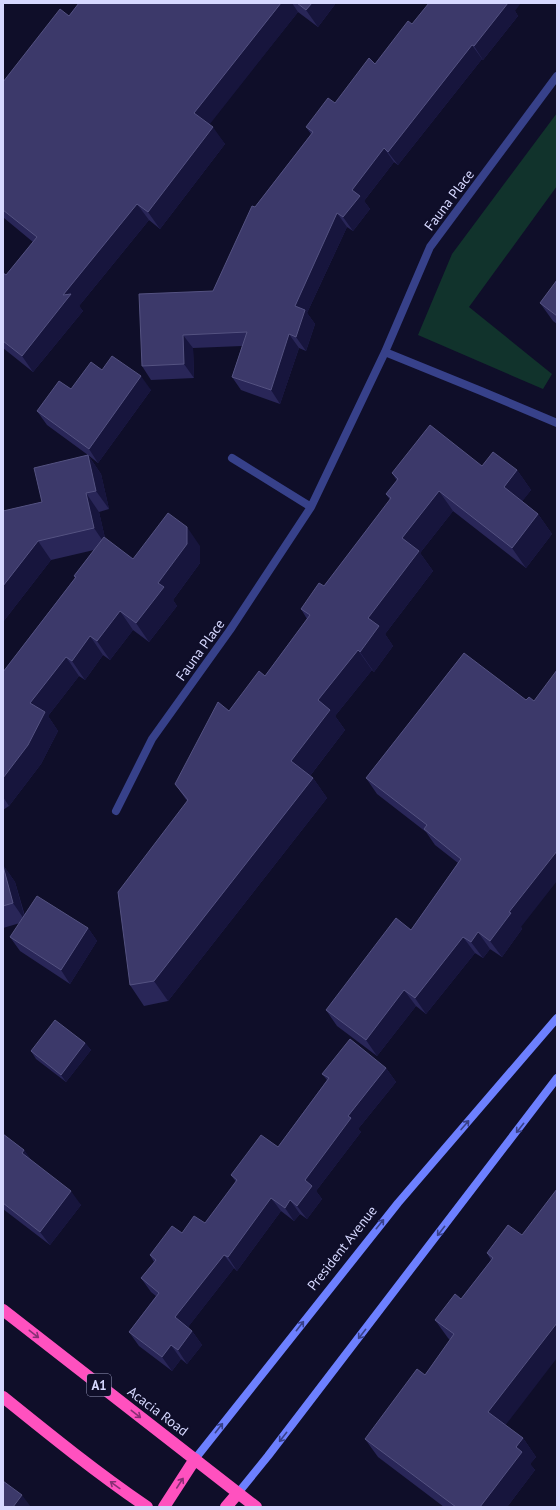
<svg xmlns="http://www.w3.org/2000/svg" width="560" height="1510" viewBox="0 0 560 1510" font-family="'PT Sans',sans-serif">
  <rect width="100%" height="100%" fill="#0f0e29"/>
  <path fill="#11332c" d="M557,113V186L469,307L552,374L543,389L418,335L452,254Z"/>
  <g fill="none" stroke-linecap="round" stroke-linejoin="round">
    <path stroke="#37418a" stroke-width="8" d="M385,352L481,391L557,423
      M232,458L311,507
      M116,811L152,739L230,630L311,507L385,352L430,247L557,76"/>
    <path stroke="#6d80ff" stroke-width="8" d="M195,1459L398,1203L557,1018
      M238,1493L268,1456L557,1078"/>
    <path stroke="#ff51bf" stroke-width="12" d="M3,1310L256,1507
      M3,1397C50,1435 97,1473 147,1507
      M164,1507L195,1459
      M226,1507L238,1493"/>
  </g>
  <path fill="#292658" d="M79,3H336L318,27L298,12L209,124L225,144L160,229L149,220L79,306L83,311L33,372L3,348V273L6,275L33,242L4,218L3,220V82L69,16Z
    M515,11L518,16L483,60L482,59L398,165L394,162L364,201L370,209L353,231L347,227L307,313L315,324L306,351L299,348L280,404L241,390L232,377L242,346L193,348L194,378L151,380L142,366L213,291L255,207L311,134L306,127L335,103L375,64L412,24Z
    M557,280V324L553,321L540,303Z
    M102,370L151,390L98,463L88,455L101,474L109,509L99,512L105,538L133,559L200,546V563L173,600L177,606L149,642L133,630L110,660L103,655L85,680L79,676L48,716L58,731L41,764L9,806L3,810V672L75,578L74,576L94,550L51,560L3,622V511L42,502L88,455L47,425L37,411Z
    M482,466L517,470L531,490L522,501L538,514L552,534L526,568L453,511L420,553L433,571L385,634L393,646L374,672L372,670L335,716L345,730L310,776L313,778L327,798L168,1001L144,1006L130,985L187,801L175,784L229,711L265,676L307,619L301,609L324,586L390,500L386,494L397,481L392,473Z
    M464,653L521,927L522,929L502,957L490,949L483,958L475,953L426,1014L416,1006L377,1056L337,1026L326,1010L411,930L458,863L435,845L426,832L377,794L366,778Z
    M3,865L15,882L25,916L88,928L97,941L70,984L20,951L10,937L20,923L3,928Z
    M85,1043L91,1050L66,1082L36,1059L31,1051Z
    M386,1068L396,1082L358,1129L361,1132L316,1191L322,1199L307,1219L300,1214L294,1221L281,1211L237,1271L234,1268L188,1327L192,1331L202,1345L187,1364L181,1359L172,1371L139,1346L129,1332L156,1296L151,1292L141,1278L154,1262L150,1255L182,1233L205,1223L236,1182L231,1175L278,1147L327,1080L322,1074Z
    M3,1134L24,1150L30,1159L81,1205L50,1245L3,1209Z
    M508,1225L505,1425L523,1438L536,1457L530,1464L535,1470L507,1507H444L378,1457L365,1439L425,1375L450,1340L448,1338L435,1320L461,1299L491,1260L487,1253Z"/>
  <path fill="#17153d" d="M281,3H292L298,12L206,129L194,113Z
    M312,3H336L318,27L306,10Z
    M507,3H521L515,11L518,16L483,60L474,46Z
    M472,45L482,59L398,165L388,152Z
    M213,127L225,144L160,229L148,212Z
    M384,148L394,162L364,201L370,209L353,231L343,217L352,190Z
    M137,204L149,220L79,306L83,311L33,372L22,356L63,295Z
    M337,213L347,227L307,313L315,324L306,351L296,337L295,306Z
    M289,334L299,348L280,404L271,390Z
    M183,335L193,348L194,378L184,364Z
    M141,376L151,390L98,463L89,449Z
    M88,455L101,474L109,509L96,491Z
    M517,470L531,490L518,507L504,487Z
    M439,491L453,511L420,553L433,571L385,634L393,646L374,672L360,652L368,618L402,538Z
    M86,493L99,512L107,547L94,528Z
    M538,514L552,534L526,568L512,548Z
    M187,527L200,546V563L173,600L177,606L149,642L136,623L158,583Z
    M38,541L51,560L3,622V586Z
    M120,611L133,630L110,660L97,641Z
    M90,636L103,655L85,680L72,661Z
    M358,650L372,670L335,716L345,730L306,781L291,761L318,700Z
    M66,657L79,676L48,716L58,731L41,764L9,806L3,797V778L30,703Z
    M313,778L327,798L168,1001L154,981Z
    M557,851V881L521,927L522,929L502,957L490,941L509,912Z
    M3,865L15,882L26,922L13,903Z
    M88,928L97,941L70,984L61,970Z
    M478,932L490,949L483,958L471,942Z
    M463,937L475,953L426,1014L415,998Z
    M404,990L416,1006L377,1056L366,1040Z
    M85,1043L91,1050L66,1082L61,1075Z
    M386,1068L396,1082L358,1129L361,1132L316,1191L322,1199L307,1219L297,1206L305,1180L348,1116Z
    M24,1150L34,1164L22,1153Z
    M71,1191L81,1205L50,1245L40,1232Z
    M271,1198L281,1211L237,1271L228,1257Z
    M290,1200L300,1214L294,1221L285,1208Z
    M224,1255L234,1268L185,1331L175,1317Z
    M557,1323V1358L501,1431L488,1412Z
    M192,1331L202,1345L187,1364L178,1350Z
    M171,1345L181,1359L172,1371L162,1357Z
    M523,1438L536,1457L530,1464L535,1470L507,1507H480L516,1447Z
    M22,1495L31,1507H13Z"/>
  <path fill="#3c396a" stroke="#545281" d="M79,3H281L194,113L213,127L148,212L137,204L63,295L71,294L22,356L3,341V273L6,275L37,237L3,210V82L60,9L69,16Z
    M297,3H312L306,10Z
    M429,3H508L474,46L472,45L388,152L384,148L352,190L360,196L343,217L337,213L295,306L305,310L296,337L289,334L271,390L232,377L247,332L183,335L184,364L142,366L139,294L213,291L252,206L255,207L313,132L306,127L328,98L335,103L369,58L375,64L408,21L412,24Z
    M557,280V316L540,303Z
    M112,356L141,376L89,449L37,411L59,381L71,389L91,362L102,370Z
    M430,425L482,466L493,452L517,470L504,487L538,514L512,548L439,491L402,538L419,551L368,618L379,626L360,652L358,650L318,700L330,710L291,761L313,778L154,981L130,985L118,892L188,800L175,784L218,702L229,711L259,671L265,676L310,615L301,609L319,583L324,586L391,498L386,494L398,479L392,473Z
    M88,455L96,491L86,493L94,528L38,541L3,586V511L42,502L34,468Z
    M168,513L187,527V544L158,583L164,587L136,623L120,611L97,641L90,636L72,661L66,657L30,703L45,712L28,745L3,778V672L76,577L74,576L104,537L133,559Z
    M464,653L526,700L529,697L534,701L557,670V851L509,912L511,913L490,941L478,932L471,942L463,937L415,998L404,990L366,1040L326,1010L396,918L411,930L461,859L424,829L427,825L366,778Z
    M3,866L13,903L3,906Z
    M37,896L88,928L61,970L10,937Z
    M55,1020L85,1043L61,1075L31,1051Z
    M350,1039L386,1068L348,1116L351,1118L305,1180L312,1186L297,1206L290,1200L285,1208L271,1198L228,1257L224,1255L175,1317L192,1331L178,1350L171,1345L162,1357L129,1332L159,1293L141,1278L156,1260L150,1255L172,1226L182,1233L194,1216L205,1223L237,1180L231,1175L261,1135L278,1147L329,1078L322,1074Z
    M3,1134L24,1150L22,1153L71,1191L40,1232L3,1203Z
    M557,1189V1323L488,1412L523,1438L516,1447L522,1452L480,1507H456L365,1439L417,1369L425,1375L454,1334L435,1320L455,1294L461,1299L493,1258L487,1253L508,1225L522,1235Z
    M3,1481L22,1495L13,1507H3Z"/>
  <defs><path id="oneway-shaft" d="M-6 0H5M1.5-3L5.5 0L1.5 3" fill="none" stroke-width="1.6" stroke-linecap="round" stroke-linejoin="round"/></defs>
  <g stroke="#394189">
    <use href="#oneway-shaft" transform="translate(465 1125) rotate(-49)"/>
    <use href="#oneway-shaft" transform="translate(520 1128) rotate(128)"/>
    <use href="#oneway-shaft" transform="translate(380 1224) rotate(-51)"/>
    <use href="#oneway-shaft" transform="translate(441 1231) rotate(128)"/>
    <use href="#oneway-shaft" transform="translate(300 1326) rotate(-52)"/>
    <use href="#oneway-shaft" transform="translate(362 1334) rotate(128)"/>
    <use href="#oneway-shaft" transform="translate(219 1428) rotate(-52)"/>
    <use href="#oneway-shaft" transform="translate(283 1437) rotate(128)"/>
  </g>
  <g stroke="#873074">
    <use href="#oneway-shaft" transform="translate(34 1334) rotate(38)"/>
    <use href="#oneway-shaft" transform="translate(136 1414) rotate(38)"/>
    <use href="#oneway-shaft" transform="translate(180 1483) rotate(-57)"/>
    <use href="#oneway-shaft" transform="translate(115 1485) rotate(-144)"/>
  </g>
  <g text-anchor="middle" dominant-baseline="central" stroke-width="4" stroke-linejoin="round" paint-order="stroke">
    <rect fill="#0f0e29" stroke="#9a9bbf" stroke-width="1" x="87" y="1374" width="24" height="22" rx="3"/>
    <g font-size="13" font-weight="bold" fill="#d6d8ff">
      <text x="99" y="1385">A1</text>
    </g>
    <g font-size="14" fill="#d6d8ff" stroke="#0f0e29">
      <text transform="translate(449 200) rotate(-53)">Fauna Place</text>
      <text transform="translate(200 650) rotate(-54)">Fauna Place</text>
      <text transform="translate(342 1248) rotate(-52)">President Avenue</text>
      <text transform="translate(158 1411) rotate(37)">Acacia Road</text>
    </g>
  </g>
  <rect width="560" height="1510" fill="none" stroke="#d6d8ff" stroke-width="8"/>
</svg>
